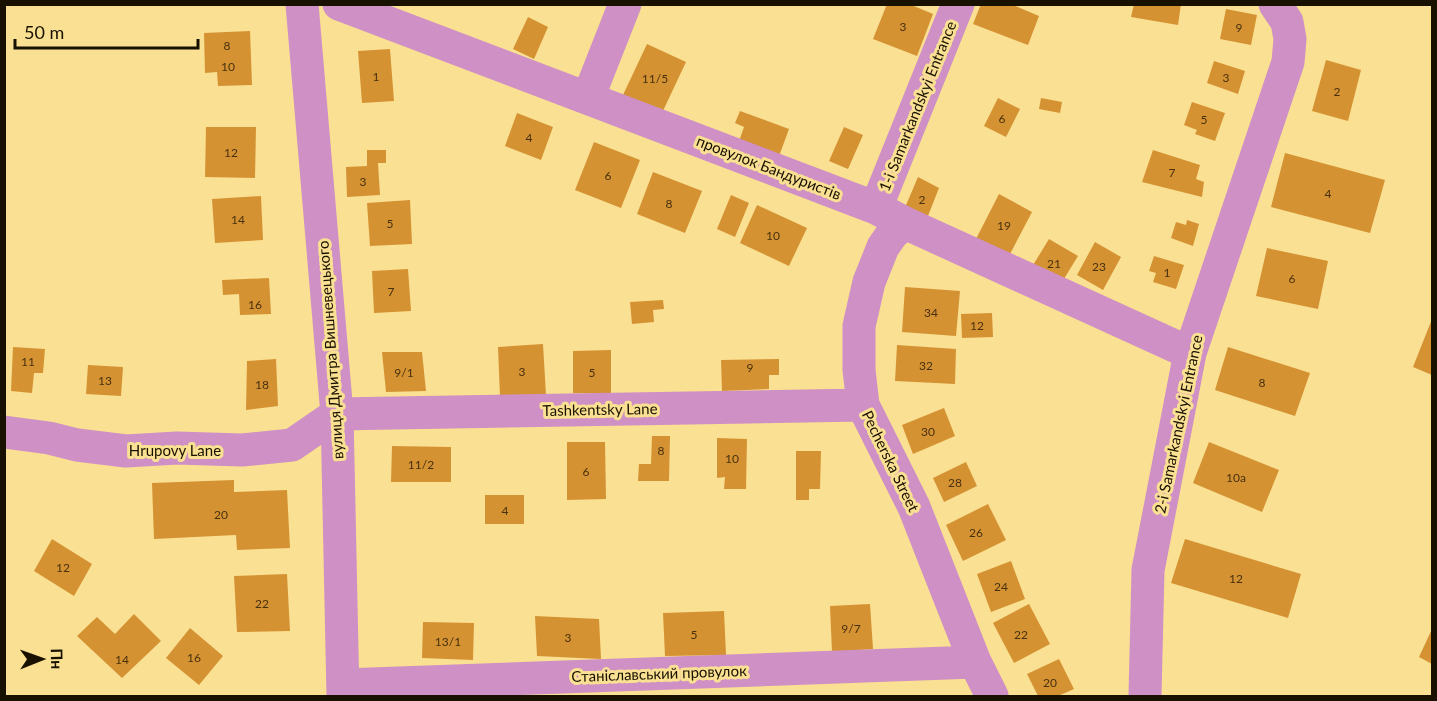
<svg xmlns="http://www.w3.org/2000/svg" width="1437" height="701" viewBox="0 0 1437 701" font-family="Lato,sans-serif">
  <rect width="100%" height="100%" fill="#fae092"/>
  <path fill="#d59233" d="M887,4H909L933,14L917,56L873,39Z
    M981,4H1011L1039,16L1028,45L973,24Z
    M1134,4H1181L1178,25L1131,17Z
    M1226,9L1257,15L1251,45L1220,39Z
    M528,17L548,27L534,59L513,49Z
    M250,31L252,85L218,86L217,72L205,73L204,33Z
    M647,44L686,62L662,113L623,95Z
    M390,49L394,101L362,103L358,51Z
    M1326,60L1361,70L1348,121L1312,111Z
    M1214,61L1245,71L1238,94L1207,83Z
    M998,98L1020,109L1006,137L984,126Z
    M1041,98L1062,102L1060,113L1039,109Z
    M1192,102L1225,113L1215,141L1195,134L1197,130L1184,125Z
    M740,111L789,129L778,159L738,144L744,127L735,123Z
    M517,113L553,127L541,160L505,146Z
    M206,127H256L255,178L205,177Z
    M844,127L863,135L848,169L829,161Z
    M594,142L640,160L621,208L575,190Z
    M367,150H386V163H378L380,195L347,197L346,167L367,166Z
    M1153,150L1200,165L1196,179L1204,182L1202,197L1142,182Z
    M1285,153L1385,180L1370,233L1271,207Z
    M653,172L702,191L685,233L637,214Z
    M918,177L939,188L926,221L904,210Z
    M999,194L1032,212L1009,256L976,239Z
    M731,195L749,203L735,237L717,229Z
    M261,196L263,240L215,243L212,199Z
    M410,200L412,244L370,246L367,203Z
    M757,205L807,228L789,266L740,243Z
    M1187,220L1199,224L1193,246L1171,238L1176,222L1186,225Z
    M1049,239L1078,256L1059,287L1030,270Z
    M1095,242L1121,257L1103,290L1077,275Z
    M1267,248L1328,261L1318,309L1256,296Z
    M1154,256L1184,265L1176,289L1153,282L1156,273L1149,271Z
    M408,269L411,311L374,313L372,271Z
    M269,278L271,314L240,315L239,294L223,295L222,280Z
    M905,287L960,291L956,336L902,332Z
    M663,300L664,309L653,310L654,322L632,324L630,302Z
    M992,313L993,337L962,338L961,314Z
    M1432,319V375L1413,367Z
    M543,344L546,395L500,397L498,347Z
    M897,345L956,349L955,384L895,381Z
    M13,347L45,349L43,373H34L32,393L11,391Z
    M1228,347L1310,373L1295,416L1215,390Z
    M611,350V393H573V351Z
    M382,352H422L426,391L386,392Z
    M276,359L278,406L246,410L247,361Z
    M779,359V375H769V389L722,391L721,360Z
    M88,365L123,367L121,396L86,394Z
    M944,408L955,436L913,454L902,425Z
    M652,436H670L669,481H638L639,464H651Z
    M717,438L747,439L746,489H724L725,477L717,478Z
    M567,442H605L606,499L567,500Z
    M1209,442L1279,470L1262,512L1193,483Z
    M392,446L451,447V482H391Z
    M796,451H821L820,489H809V500H796Z
    M966,462L977,486L944,502L933,478Z
    M234,480V492L287,490L290,548L237,550L236,535L154,539L152,483Z
    M485,495H524V524H485Z
    M988,504L1006,540L963,561L946,525Z
    M52,539L92,564L74,596L34,571Z
    M1185,539L1301,574L1288,618L1171,583Z
    M1011,561L1025,599L991,612L977,574Z
    M287,574L290,631L237,632L234,576Z
    M870,604L873,649L832,652L830,606Z
    M1029,604L1050,644L1014,663L993,623Z
    M724,611L726,655L665,656L663,613Z
    M134,614L161,641L122,678L77,636L97,617L115,634Z
    M535,616L599,619L601,659L537,656Z
    M423,622L474,623L473,660L422,658Z
    M190,628L223,656L199,685L166,658Z
    M1432,629V664L1419,657Z
    M1059,659L1074,689L1058,696H1038L1027,674Z"/>
  <g fill="none" stroke-linecap="round" stroke-linejoin="round">
    <path stroke="#ce90c5" stroke-width="33" d="M302,4L337,414L343,696
      M339,4L876,208L905,223L1190,353
      M588,98L625,4
      M876,208L958,4
      M905,223L892,234L883,247L869,282L859,326V370L863,405L914,507L975,662L992,696
      M4,432L49,438L77,445L126,451L177,448L242,450L292,445L337,414L863,405
      M343,685L975,662
      M1145,696L1148,570L1190,353L1288,62L1290,39L1287,22L1275,4"/>
  </g>
  <g text-anchor="middle" dominant-baseline="central" stroke-width="6" stroke-linejoin="round" paint-order="stroke">
    <g font-size="12" fill="#47310d">
      <text x="903" y="26">3</text>
      <text x="1239" y="27">9</text>
      <text x="227" y="45">8</text>
      <text x="228" y="66">10</text>
      <text x="376" y="76">1</text>
      <text x="1226" y="77">3</text>
      <text x="655" y="78">11/5</text>
      <text x="1337" y="91">2</text>
      <text x="1002" y="118">6</text>
      <text x="1204" y="119">5</text>
      <text x="529" y="137">4</text>
      <text x="231" y="152">12</text>
      <text x="1172" y="172">7</text>
      <text x="608" y="175">6</text>
      <text x="363" y="181">3</text>
      <text x="1328" y="193">4</text>
      <text x="922" y="199">2</text>
      <text x="669" y="203">8</text>
      <text x="238" y="219">14</text>
      <text x="390" y="223">5</text>
      <text x="1004" y="225">19</text>
      <text x="773" y="235">10</text>
      <text x="1054" y="263">21</text>
      <text x="1099" y="266">23</text>
      <text x="1167" y="272">1</text>
      <text x="1292" y="278">6</text>
      <text x="391" y="291">7</text>
      <text x="255" y="304">16</text>
      <text x="931" y="312">34</text>
      <text x="977" y="325">12</text>
      <text x="28" y="361">11</text>
      <text x="926" y="365">32</text>
      <text x="750" y="367">9</text>
      <text x="522" y="371">3</text>
      <text x="404" y="372">9/1</text>
      <text x="592" y="372">5</text>
      <text x="105" y="380">13</text>
      <text x="1262" y="382">8</text>
      <text x="262" y="384">18</text>
      <text x="928" y="431">30</text>
      <text x="661" y="450">8</text>
      <text x="732" y="458">10</text>
      <text x="421" y="464">11/2</text>
      <text x="586" y="471">6</text>
      <text x="1236" y="477">10а</text>
      <text x="955" y="482">28</text>
      <text x="505" y="510">4</text>
      <text x="221" y="514">20</text>
      <text x="976" y="532">26</text>
      <text x="63" y="567">12</text>
      <text x="1236" y="578">12</text>
      <text x="1001" y="586">24</text>
      <text x="262" y="603">22</text>
      <text x="851" y="628">9/7</text>
      <text x="694" y="634">5</text>
      <text x="1021" y="634">22</text>
      <text x="568" y="637">3</text>
      <text x="448" y="641">13/1</text>
      <text x="194" y="657">16</text>
      <text x="122" y="659">14</text>
      <text x="1050" y="682">20</text>
    </g>
    <g font-size="15" fill="#181100" stroke="#fae092">
      <text transform="translate(917 106) rotate(-68)">1-i Samarkandskyi Entrance</text>
      <text transform="translate(769 167) rotate(21)">провулок Бандуристів</text>
      <text transform="translate(330 350) rotate(-94)">вулиця Дмитра Вишневецького</text>
      <text transform="translate(600 409) rotate(-1)">Tashkentsky Lane</text>
      <text transform="translate(1178 424) rotate(-78)">2-i Samarkandskyi Entrance</text>
      <text x="175" y="450">Hrupovy Lane</text>
      <text transform="translate(891 461) rotate(64)">Pecherska Street</text>
      <text transform="translate(659 673) rotate(-2)">Станіславський провулок</text>
    </g>
  </g>
  <rect width="1437" height="701" fill="none" stroke="#181100" stroke-width="12"/>
  <g transform="translate(42 659) rotate(89)" stroke="#fae092" stroke-width="4.5" paint-order="stroke">
  <path d="M0-4.5L10 22L0 15L-10 22Z" fill="#181100"/>
  <text y="-9" font-size="16" font-weight="bold" text-anchor="middle" fill="#181100">Пн</text>
  </g>
  <path d="M15 39v9h183v-9" fill="none" stroke="#181100" stroke-width="3"/>
  <text x="24" y="39" font-size="18" fill="#181100" stroke="#fae092" stroke-width="4.5" paint-order="stroke">50 m</text>
</svg>
